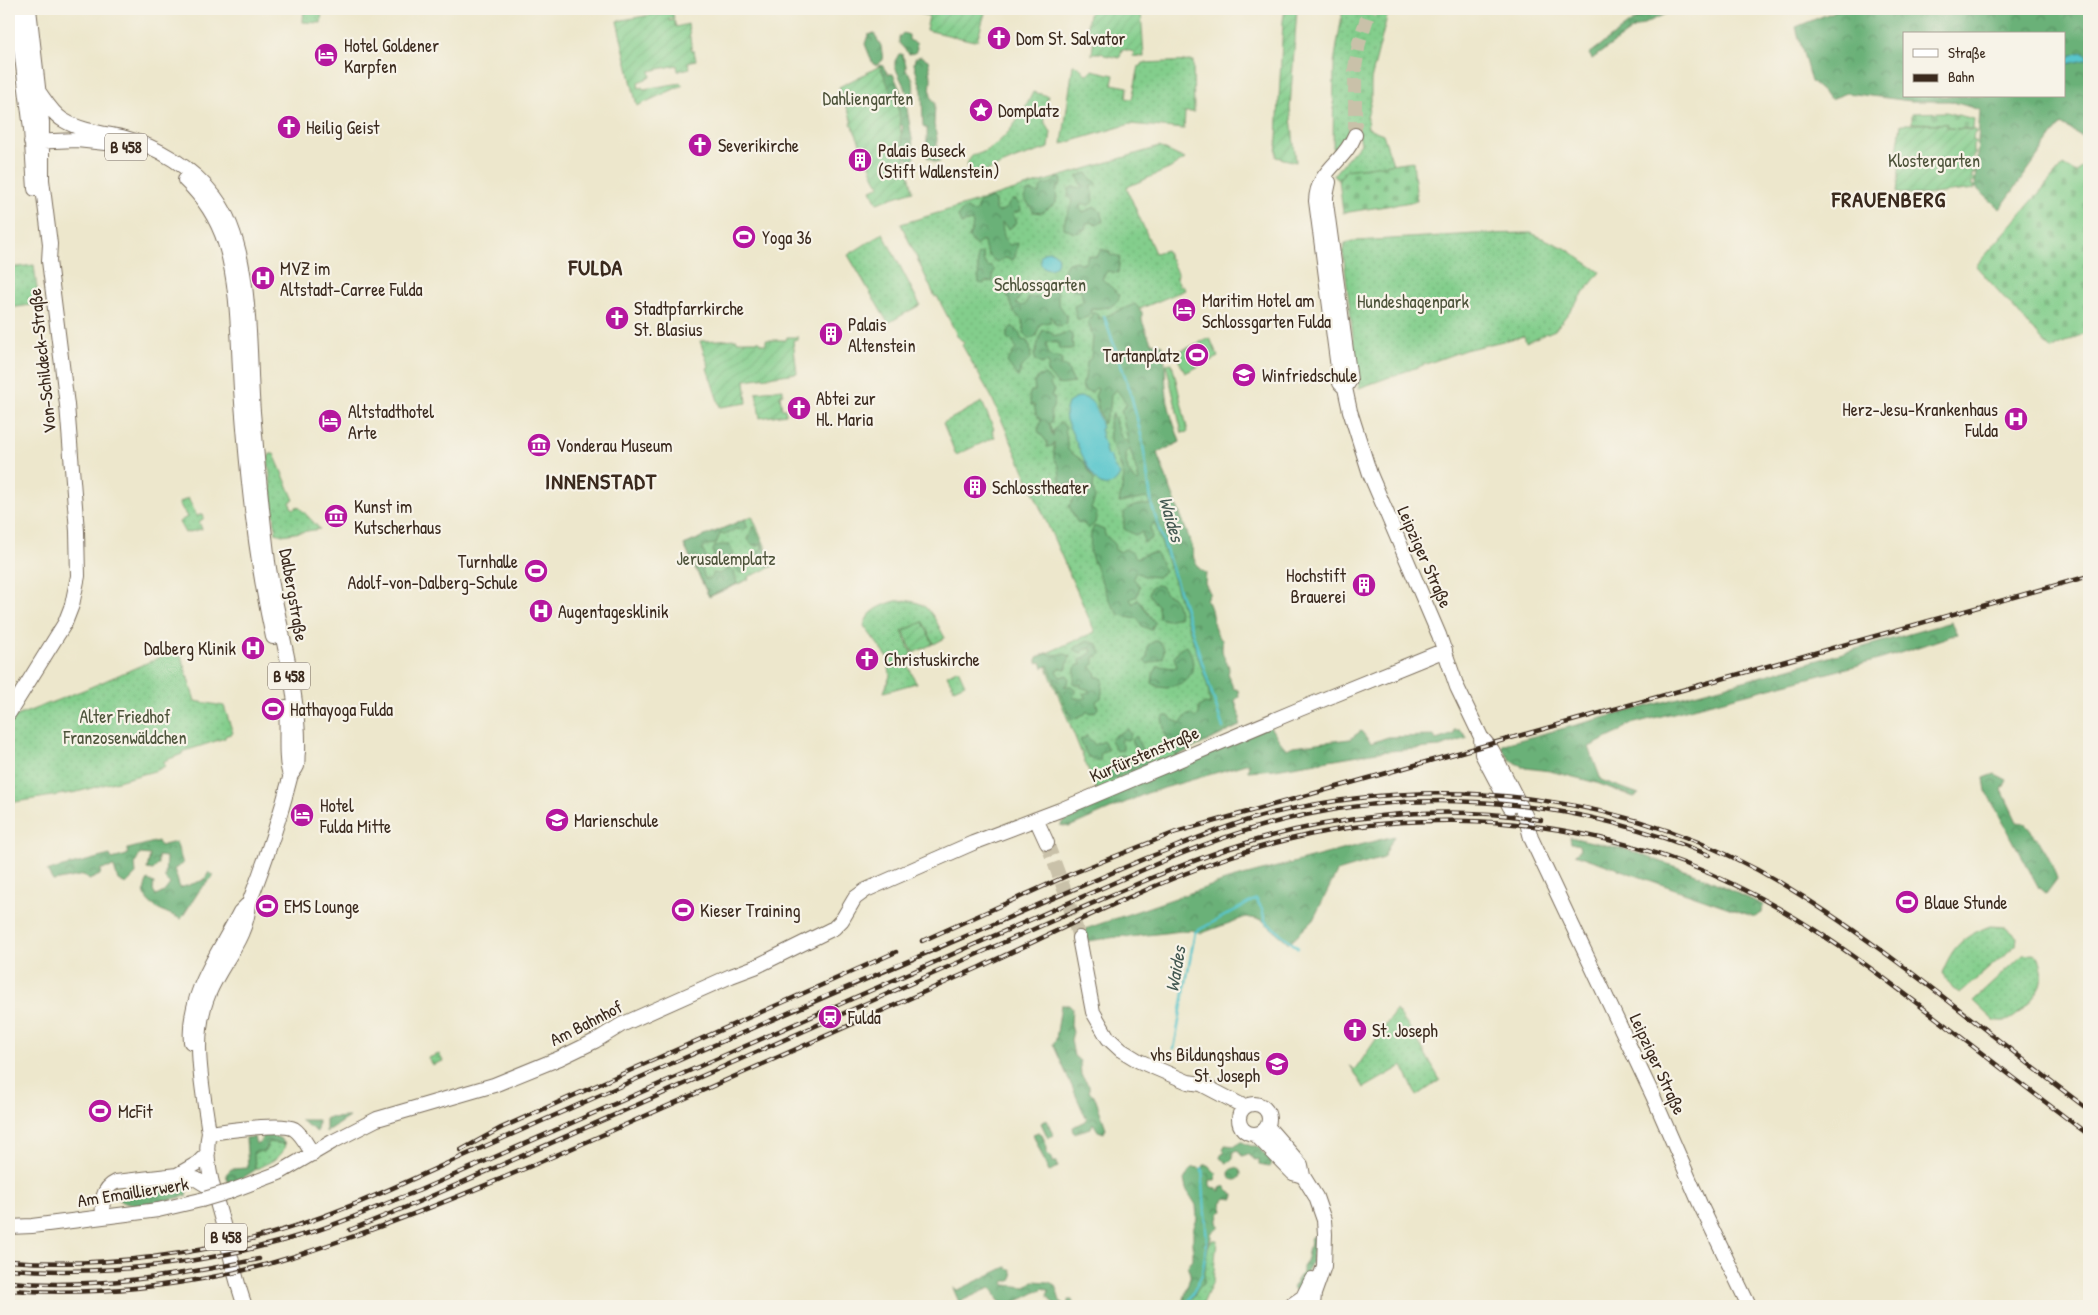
<svg xmlns="http://www.w3.org/2000/svg" width="2098" height="1315" viewBox="0 0 2098 1315" font-family="'Patrick Hand',sans-serif">
  <defs>
    <pattern id="grass-dots" width="8" height="8" patternUnits="userSpaceOnUse" patternTransform="scale(1.25)"><rect width="8" height="8" fill="#83ce8c"/><path d="M2 2h.1M6 6h.1" fill="none" stroke="#72b178" stroke-width="1.8" stroke-linecap="round"/></pattern>
    <pattern id="forest-crowns" width="20" height="18" patternUnits="userSpaceOnUse" patternTransform="scale(1.25)"><rect width="20" height="18" fill="#6ab178"/><path d="M2 6a3 3 0 1 1 6 0M12 15a3 3 0 1 1 6 0" fill="none" stroke="#589062"/></pattern>
    <pattern id="cemetery-stones" width="16" height="16" patternUnits="userSpaceOnUse" patternTransform="scale(1.25)"><rect width="16" height="16" fill="#83ce8c"/><path d="M2 7V4a2 2 0 0 1 4 0v3zM10 15v-3a2 2 0 0 1 4 0v3z" fill="#72b178"/></pattern>
    <pattern id="garden-furrows" width="10" height="10" patternUnits="userSpaceOnUse" patternTransform="scale(1.25)"><rect width="10" height="10" fill="#83ce8c"/><path d="M-1 1l2-2M0 10L10 0M9 11l2-2" fill="none" stroke="#72b178"/></pattern>
  </defs>
  <rect width="100%" height="100%" fill="#f7f3e8"/>
  <filter id="ink" filterUnits="userSpaceOnUse"><feTurbulence type="fractalNoise" baseFrequency=".02" numOctaves="2"/><feDisplacementMap in="SourceGraphic" scale="10" xChannelSelector="R" yChannelSelector="G"/><feConvolveMatrix kernelMatrix="1 2 1 2 8 2 1 2 1" color-interpolation-filters="sRGB"/></filter>
  <filter id="wash" filterUnits="userSpaceOnUse"><feTurbulence type="fractalNoise" baseFrequency=".0096" numOctaves="4" result="noise"/><feDisplacementMap in="SourceGraphic" scale="20" xChannelSelector="R" yChannelSelector="G"/><feGaussianBlur stdDeviation="1.12" result="paint"/><feColorMatrix in="noise" values="0 0 0 0 0 0 0 0 0 0 0 0 0 0 0 0 0 1.4 0 .05"/><feComposite in="paint" operator="in"/></filter>
  <g filter="url(#wash)">
    <rect width="100%" height="100%" fill="#ede7cc"/>
    <path fill="url(#grass-dots)" stroke="#5f7c55" d="M304,9H322L321,23L303,22Z
      M1343,9H1389L1371,80V101L1367,118L1368,128L1383,134L1393,164L1346,170L1339,180L1334,176L1335,173L1361,143L1359,134L1348,132L1333,150L1334,63Z
      M1193,61L1194,112H1185L1184,129L1130,124L1062,144L1073,65L1079,66L1084,73L1088,74L1092,70L1114,75L1112,84L1128,87L1126,98L1132,99L1139,66H1142V63Z
      M1033,92L1048,96L1044,114L1045,123L1051,132L1049,148L1018,158L970,178L967,164L971,156C1001,150 1021,118 1033,92Z
      M1159,147L1185,159L1169,169L1127,187V189L1155,253L1166,250L1178,275L1176,276L1180,287L1183,286L1185,290L1132,312L1180,442L1157,453L1179,514L1239,726L1098,794L1042,655L1095,632L991,396L962,345L964,343L958,337L937,296L935,297L901,224Z
      M883,233L920,305L888,323L848,255Z
      M1531,233L1565,248L1600,272L1555,330L1526,342L1524,336L1465,350L1359,388L1343,251L1345,243L1356,241L1476,234Z
      M34,265L39,304L9,308V268Z
      M982,402L994,429L992,430L995,437L956,455L943,423Z
      M270,454H274L294,500L290,502L291,507L294,509L298,506L320,529L282,535L276,533L268,458Z
      M188,498L197,516L203,514L204,518L199,522L202,529L185,533L179,522L187,517L179,503Z
      M752,516L774,566L748,577L749,579L709,597L684,545Z
      M896,601C928,598 932,614 945,638L934,644L923,622L902,631L912,655L905,658L916,683L884,692L890,676L888,658L864,626C867,611 882,605 896,601Z
      M179,649L195,701L224,706L233,733L225,736V738L182,752V754L164,761L165,766L158,770L77,792L9,803V725L14,717L86,689Z
      M958,669L965,684L954,689L947,675Z
      M1990,926L2006,927L2017,937L2016,945L1960,993L1953,989L1942,973C1953,946 1962,937 1990,926Z
      M2033,954L2039,957C2042,966 2044,976 2041,985C2037,995 2019,1016 2009,1020C2004,1022 1998,1021 1993,1020L1973,1001L2023,955Z
      M1396,1010L1414,1034L1440,1080L1417,1096L1402,1066L1364,1088L1350,1065L1355,1070Z
      M439,1054L443,1061L432,1065L428,1058Z
      M269,1142L285,1144C283,1160 267,1162 255,1170L254,1152L265,1151Z
      M1212,1240H1217L1213,1281L1202,1306H1196L1194,1303L1192,1306H1185C1191,1301 1204,1282 1204,1275C1206,1264 1205,1250 1212,1240Z"/>
    <path fill="url(#forest-crowns)" stroke="#526e4b" fill-rule="evenodd" d="M1654,9H1676L1633,29L1592,59L1589,54L1633,21Z
      M1840,9H2089V130L2081,136L2061,124L2000,209L1975,187L1980,110L1950,101H1911L1847,93L1831,99L1811,82L1796,27ZM1904,34H2064V96H1904Z
      M874,33L881,46L883,60L877,65L873,64L865,44L868,35Z
      M903,33L909,35V40L916,43L917,48L915,53L909,54L899,43V37Z
      M899,54H902L906,65V71C915,75 914,89 913,97L910,99L895,67V61Z
      M921,56L928,60C929,66 931,72 931,78C931,88 928,95 935,103L934,125L937,138V150L940,162H935L927,157C925,146 928,138 927,128L923,126L922,91L914,64L915,58Z
      M882,65L888,74H893L906,103L915,157L912,162C899,155 900,139 903,126L897,122L899,100L894,104L877,74L878,66Z
      M1087,173L1091,179L1096,182L1097,185L1090,187L1093,192L1094,201L1089,205L1081,203L1080,209L1083,212L1095,207L1100,211L1103,221L1097,224L1090,222L1086,224L1085,229C1076,236 1073,232 1064,228C1064,217 1070,211 1072,201L1068,197L1069,189L1073,187L1082,188L1078,176Z
      M1057,178L1062,179L1060,187L1057,186L1056,203L1041,213L1034,212L1024,198L1027,192L1032,191L1039,194C1042,181 1043,186 1051,183C1054,182 1055,180 1057,178Z
      M991,198L995,201V210L999,212L1005,209L1012,200H1016L1020,206L1021,211L1013,213L1016,223L1009,229L1002,223C1003,231 1003,240 1010,245L1018,243L1015,257L1013,260L1005,258L997,262C989,258 985,251 984,242L982,241L976,246L969,238L973,224L971,221L961,224L958,216L964,208L972,212L976,211L979,203Z
      M1101,249L1109,251L1111,256L1114,255L1120,257L1118,273L1107,271L1102,279L1120,295L1118,301L1110,307L1092,309C1089,316 1085,320 1077,319L1074,306L1083,302L1081,290H1075L1063,283L1064,269L1068,263L1076,261L1082,264L1085,263L1088,255L1097,257Z
      M981,253L983,255L984,262L988,267L991,266L995,271L993,273V281L985,282L984,284L979,283L977,255Z
      M1018,285L1023,293L1016,303L1021,306L1025,305L1029,297L1043,298L1050,288L1058,292V303L1067,316V323L1061,326L1055,324L1051,316L1050,322L1040,324L1036,336L1030,339L1025,335L1022,319L1015,314L1006,292L1009,287Z
      M1135,304L1142,312V321L1151,342L1162,345C1167,362 1164,378 1167,396C1169,412 1175,427 1180,442L1157,453L1192,546C1193,558 1195,568 1206,573L1205,583L1210,593L1206,599C1216,611 1209,629 1222,640C1223,643 1222,646 1222,649C1222,658 1232,664 1228,674L1233,688L1238,690L1239,697L1235,700L1240,718L1239,726L1176,756L1165,733L1162,718L1165,716H1169L1173,720L1181,723L1186,716L1191,714L1195,718L1199,715V707L1205,703L1210,704L1208,687L1155,523L1150,527L1152,538L1144,543L1142,532L1135,535L1124,529V513C1130,505 1141,504 1150,505L1147,498L1119,503L1124,477L1116,453L1110,441L1109,422L1113,413L1121,437L1129,445L1121,410L1127,404L1116,389L1111,395L1110,408L1103,424L1095,396L1098,389L1096,388L1091,392L1084,391L1082,386L1085,378L1087,362L1091,358L1093,337L1088,322L1093,313H1097L1099,319ZM1130,449L1139,480L1138,482C1127,474 1126,466 1126,453Z
      M1012,326L1018,331L1022,340L1027,341L1030,346L1031,358L1022,367L1018,377L1007,362L1016,349L1013,341L1008,340C1005,334 1008,331 1012,326Z
      M1043,330L1050,331L1053,335L1057,336L1068,332L1072,335L1073,349H1060L1057,343L1047,342L1046,347L1050,356L1062,358L1061,364L1067,368L1074,383C1052,386 1061,386 1047,372L1049,364L1046,362L1041,364L1036,361L1034,355C1038,347 1039,335 1043,330Z
      M1045,375L1051,381L1050,385L1054,390L1051,396L1055,398L1053,408L1050,412L1052,421L1049,423L1053,437V431L1060,422L1065,426L1068,450L1084,462L1094,480L1093,487L1095,498L1091,509L1097,513L1095,523L1088,529L1084,524L1077,522L1069,506L1077,494L1073,483L1064,485L1060,480L1059,466L1054,459V442L1052,446L1047,447V442L1038,431L1041,420L1036,414L1034,405H1031L1029,396L1031,391H1035L1034,383L1039,376Z
      M745,519L747,527L743,530L735,529L728,534H720L716,544L707,545L702,549L707,559L705,567L702,568L705,579H711L714,573L719,574L728,569L734,571L737,584L709,596L684,545Z
      M754,526L772,565L768,566L764,564L757,552L762,549L761,544L759,546L753,545L748,540Z
      M1094,526L1104,530L1105,535L1114,543L1115,550L1120,552L1125,549L1131,552L1137,558L1145,554L1156,553L1165,572L1158,577L1144,576L1136,572L1133,578L1140,586L1137,596L1130,599L1133,604L1138,599L1155,623L1151,630L1142,626L1137,618L1119,615L1110,602L1090,553L1091,533Z
      M721,545H730L733,555L721,562L714,559L713,550L715,546Z
      M736 567a6 6 0 1 1 12 0a6 6 0 1 1-12 0Z
      M1156,585L1161,586L1166,594L1172,596L1177,603L1180,617L1167,620L1159,618L1158,605L1154,602L1149,594L1151,588Z
      M1951,622L1957,634L1882,659L1627,725L1620,732L1589,747L1601,780L1639,794L1634,797L1597,783L1550,771L1526,768L1511,761L1501,747L1504,744L1755,678Z
      M1086,641L1098,644L1101,654L1094,657V664L1090,667L1095,671L1096,677H1100L1103,679L1101,698L1096,701L1098,708L1095,712L1089,713L1087,711L1085,714L1071,720L1048,665L1043,668L1041,662L1037,663V657L1049,653L1051,655L1065,654L1070,656L1066,669L1060,668L1056,671L1060,677L1067,675L1069,678L1068,683L1064,686H1071L1075,689V694L1073,697L1078,699L1086,698L1083,694L1089,692V690L1080,687L1081,684L1078,685L1074,683L1075,668L1078,665H1081L1080,660L1091,653L1092,649H1086L1081,653L1073,649Z
      M1155,641L1160,642L1164,649L1163,658L1148,664L1144,661L1147,658L1148,645Z
      M1186,645C1195,657 1197,677 1179,684C1174,686 1172,686 1167,688L1159,687L1152,683L1153,675L1158,666C1165,666 1170,669 1177,667L1174,657L1180,648Z
      M1269,726C1276,734 1279,742 1287,749L1293,746L1350,739L1361,731L1371,743L1388,737L1434,736L1436,740L1454,734V730H1460L1468,738L1440,747L1377,752L1275,769L1248,771L1249,763L1147,793L1069,827L1060,825L1071,815L1104,798Z
      M1128,729L1131,735L1128,740L1121,739L1120,742L1123,745V750L1117,751L1114,749V745L1110,741L1114,736Z
      M1086,735L1095,745L1104,741L1108,750L1101,752L1100,761H1095L1087,755L1080,740L1086,737Z
      M1136,736L1148,763L1108,781L1105,773L1112,768L1111,763L1116,762V758L1123,755L1127,757L1128,761L1131,763L1135,754L1138,755L1132,740Z
      M1995,774L2007,780L2002,790L2017,822L2024,823C2041,842 2050,855 2057,879L2046,894L2039,888L1986,791L1984,778Z
      M1394,836L1383,858L1337,872L1313,920L1289,943L1262,920L1246,917L1202,933L1191,930L1129,937L1124,936L1088,941L1085,929L1228,880Z
      M1570,837L1628,850L1699,875L1763,905L1762,913L1755,917L1575,854L1580,850L1579,845L1571,843Z
      M158,841L160,846L176,842L183,864L174,869L180,888L204,880L209,872L214,876L199,891L181,919C164,911 134,903 148,880L154,883L153,891L156,896L164,892L170,884L165,879L166,857L158,856V865L153,870L147,869L150,855L140,854L135,864L136,874L126,884L118,880L114,867L101,869L100,875L89,880L84,875L53,881L47,871L110,855L112,859L127,855L128,849Z
      M1061,1005H1069L1072,1008L1071,1025L1073,1032L1071,1040L1074,1056L1080,1061L1081,1075L1089,1086V1092L1094,1095L1106,1128L1104,1133L1098,1131L1093,1123L1091,1128L1074,1133L1073,1127L1087,1120L1053,1044L1056,1039Z
      M349,1117L326,1132V1118Z
      M300,1120H318L317,1132Z
      M1047,1120L1053,1135L1048,1138L1041,1123Z
      M1038,1132L1042,1134L1047,1147V1153L1052,1158L1053,1162H1057L1058,1167L1049,1172L1033,1134Z
      M263,1135C273,1136 279,1135 285,1144L269,1142L265,1151L254,1152L255,1170L238,1181L228,1183L226,1174L231,1169L248,1168L246,1138L254,1137L256,1144L260,1143Z
      M1240,1141L1251,1146H1258L1263,1153L1270,1158L1271,1163L1269,1167L1259,1165V1159L1255,1160L1248,1154L1242,1156L1237,1150L1233,1153V1159L1227,1163L1220,1158L1221,1155L1225,1152L1223,1150L1225,1145L1236,1146Z
      M1204,1165H1208L1217,1174L1215,1180H1210V1186L1220,1191V1188L1225,1186L1234,1195L1233,1199L1225,1198L1221,1203L1223,1211L1220,1212L1217,1223L1220,1227L1211,1233C1212,1240 1208,1243 1207,1250C1205,1262 1205,1273 1204,1284C1195,1289 1192,1299 1185,1306H1176L1183,1303L1191,1273L1188,1265L1193,1259V1230L1197,1219L1196,1205L1186,1189L1184,1180L1189,1171L1194,1167L1203,1169Z
      M1229 1174a6 6 0 1 1 12 0a6 6 0 1 1-12 0Z
      M186,1185L188,1190L187,1196C170,1199 133,1210 120,1201L119,1197L122,1193L129,1192Z
      M1313,1236C1319,1244 1310,1253 1312,1262L1296,1292L1292,1288L1303,1271L1302,1269L1306,1262L1311,1237Z
      M1006,1267L1011,1270L1013,1276L1011,1281H1005L1004,1284L1006,1285L1026,1287L1033,1281L1049,1282L1055,1285L1060,1301L1066,1305L1068,1304V1300H1072L1074,1306H1078H1053L1054,1304L1047,1295L1049,1291L1044,1288C1034,1292 1008,1310 999,1301C995,1296 996,1291 990,1288L959,1302L953,1288L958,1290Z"/>
    <path fill="url(#cemetery-stones)" stroke="#5f7c55" d="M1946,112L1974,119L1973,129L1946,128V124L1912,123V113Z
      M2089,158V331L2051,350L1976,266L2063,165L2076,173Z
      M1413,161L1417,201L1343,213L1339,180L1346,170Z"/>
    <path fill="url(#garden-furrows)" stroke="#5f7c55" d="M922,9H982L985,13L977,40L974,41L926,30L929,16L921,14Z
      M1092,9H1136L1141,11L1144,57L1133,56L1134,52L1122,49L1120,58L1104,55L1102,53H1094L1092,55L1094,34L1086,32L1089,15Z
      M1285,9H1297L1290,108L1296,162L1276,157L1283,21Z
      M672,11L674,18L669,19V21L674,20L676,27L688,24L692,51H694L696,60L688,62L690,68L678,71L677,65L650,71L651,77L638,82L639,88L642,87L643,89L681,83L683,85L637,106L617,21Z
      M880,66L899,112L902,143L913,191L877,203L871,190L880,186L872,173L873,172L851,123L852,121L839,87Z
      M1901,124H1947V128L1976,130V133H1974L1973,141H1976V144H1973V152H1975V155H1973V162L1975,163V165H1973L1972,171H1975V174H1972V179H1975V182H1972V186H1974L1975,189L1926,195L1897,193L1900,160L1896,159Z
      M787,337H798V339L793,340L797,373L745,380L747,403L720,407L707,368L709,367L700,341L737,339V341H760L761,344H766V340H786Z
      M783,389V394L780,395L782,409H785L786,414L760,418L756,392Z
      M923,622L933,644L913,653L903,631Z"/>
    <path fill="#83ce8c" stroke="#5f7c55" d="M1210,338L1218,357L1185,373L1175,353Z
      M1172,363L1188,432L1182,433L1166,364Z"/>
    <path fill="#58c6cc" stroke="#4a7875" d="M2081,52L2087,55L2089,59L2064,65V60L2072,55Z
      M1040 260a9 9 0 1 1 18 0a9 9 0 1 1-18 0Z
      M1078,397C1096,397 1098,413 1102,428L1100,429L1107,456L1110,455L1114,467L1120,474C1116,485 1104,490 1096,480C1086,467 1074,436 1066,420L1065,413L1068,403Z"/>
    <g fill="none" stroke-linecap="round" stroke-linejoin="round">
      <path stroke="#58c6cc" stroke-width="2.5" d="M944,13L945,9
        M1104,316L1130,391L1142,439L1152,506L1223,728
        M1174,1049L1195,932L1256,899L1262,909L1265,921L1298,948
        M1186,1306L1202,1275L1207,1243L1202,1168"/>
    </g>
  </g>
  <g filter="url(#ink)">
    <g fill="none" stroke-linecap="round" stroke-linejoin="round">
      <path stroke="#c9c1a9" stroke-width="14" stroke-dasharray="14 7" stroke-linecap="butt" d="M1355,135V68L1359,43L1370,9
        M1047,843L1067,897L1079,938"/>
      <g stroke="#796c5b" stroke-width="16">
        <path id="major" d="M16,9L31,129L35,189
          M39,92C46,102 53,114 63,120C81,131 102,133 122,137C157,146 193,168 215,197C254,249 248,350 253,412C257,462 262,512 268,562C277,623 300,691 298,752C297,756 298,762 297,766C295,771 291,773 290,778C279,821 265,862 249,903C247,938 222,962 209,993C190,1037 203,1087 209,1133C202,1161 218,1203 225,1232C231,1257 236,1282 245,1306
          M1355,135C1344,163 1317,170 1316,201L1340,383L1345,388L1350,411L1370,474L1439,635L1457,687L1481,737L1492,750L1525,815L1531,838L1653,1096L1700,1204L1749,1306
          M31,142L77,140L105,143
          M185,180C203,197 217,218 225,243C239,286 238,343 241,389C247,472 255,556 273,637
          M1329,182L1326,196V203L1350,380L1345,388
          M286,707C288,726 284,760 290,775
          M9,713L65,623L72,605L78,576L77,531L67,405L49,261L50,244L42,180V122L29,9
          M1481,737L1482,754L1510,807
          M1036,819L1047,843
          M1079,938L1093,1012L1108,1038L1121,1050L1139,1061L1188,1082L1201,1084L1245,1107
          M191,1042C187,994 219,953 240,912L249,903
          M1239 1119a15 15 0 1 1 30 0a15 15 0 1 1-30 0Z
          M1267,1126L1301,1165L1303,1176L1316,1197L1324,1220L1325,1234L1324,1266L1314,1294L1313,1306
          M209,1133C226,1131 282,1122 294,1129C302,1134 308,1147 313,1154
          M1255,1134L1293,1173L1303,1176
          M177,1175L198,1163L208,1153
          M228,1192L279,1173L332,1142L377,1119L494,1085L560,1058L595,1041L621,1025L731,976L755,967L834,928L842,920L855,898L866,890L973,843L1060,810L1300,709L1445,650
          M103,1216C102,1202 101,1189 116,1182L177,1175L196,1179L214,1190
          M9,1227L32,1226L158,1210L201,1200
          M1290,1306L1303,1297L1312,1279"/>
      </g>
      <use href="#major" stroke="#fff" stroke-width="14"/>
      <g stroke="#3b2a1e" stroke-width="4.5">
        <path id="rail" d="M922,941L1071,874L1176,832L2089,576
          M461,1150L501,1128L896,952
          M350,1230L409,1206L1052,921C1110,896 1168,869 1227,849C1327,816 1437,803 1541,820
          M9,1261C90,1267 172,1258 251,1239C324,1221 393,1188 461,1157C530,1126 599,1096 668,1065C826,995 985,927 1144,859C1186,843 1229,824 1273,813C1447,772 1636,794 1789,888C1895,953 1990,1036 2089,1110
          M9,1269C111,1276 214,1263 312,1232C348,1221 383,1204 418,1191L1154,865C1203,844 1253,826 1305,815C1439,787 1583,802 1709,855
          M9,1282C93,1289 177,1276 259,1259
          M9,1290C81,1295 153,1289 223,1275C268,1266 311,1251 354,1236C447,1203 537,1164 627,1124C745,1072 862,1020 980,967C1062,929 1144,887 1229,857C1376,806 1540,809 1686,864C1779,899 1858,957 1936,1018C1987,1057 2038,1097 2089,1135"/>
      </g>
      <use href="#rail" stroke="#f7f3e8" stroke-width="2.5" stroke-dasharray="8" stroke-linecap="butt"/>
      <g stroke="#796c5b" stroke-width="16" stroke-linecap="butt">
        <path id="major-bridge" d="M201,1200L228,1192"/>
      </g>
      <use href="#major-bridge" stroke="#fff" stroke-width="14"/>
    </g>
  </g>
  <defs>
    <g id="church-disc" transform="scale(1.25)"><circle r="9.5" fill="#b5179e" stroke="#f7f3e8"/><path d="M-1.2-6h2.4v3.5h3.3v2.4h-3.3V6h-2.4V-.1h-3.3v-2.4h3.3Z" fill="#fff"/></g>
    <g id="hotel-disc" transform="scale(1.25)"><circle r="9.5" fill="#b5179e" stroke="#f7f3e8"/><path d="M-6-4.5h1.5V1H6V5H4.5V3h-9V5H-6ZM-4 0a1.8 1.8 0 1 1 3.6 0ZM.5 0V-2.5h3Q6-2.5 6 0Z" fill="#fff"/></g>
    <g id="sight-disc" transform="scale(1.25)"><circle r="9.5" fill="#b5179e" stroke="#f7f3e8"/><path d="M0-6L1.8-2.2L6-1.7L2.9 1.2L3.7 5.4L0 3.3L-3.7 5.4L-2.9 1.2L-6-1.7L-1.8-2.2Z" fill="#fff"/></g>
    <g id="building-disc" transform="scale(1.25)"><circle r="9.5" fill="#b5179e" stroke="#f7f3e8"/><path d="M-4-6H4V6H1V3H-1V6H-4ZM-2.5-4.3h1.7v1.8h-1.7ZM.8-4.3h1.7v1.8H.8ZM-2.5-1h1.7V.8h-1.7ZM.8-1h1.7V.8H.8Z" fill="#fff"/></g>
    <g id="stadium-disc" transform="scale(1.25)"><circle r="9.5" fill="#b5179e" stroke="#f7f3e8"/><path d="M0-5a6.5 5 0 1 0 0 10a6.5 5 0 1 0 0-10ZM-3.5-1.8h7v3.6h-7Z" fill="#fff"/></g>
    <g id="hospital-disc" transform="scale(1.25)"><circle r="9.5" fill="#b5179e" stroke="#f7f3e8"/><path d="M-5-5h3v3.5h4V-5h3V5h-3V1.5h-4V5h-3Z" fill="#fff"/></g>
    <g id="school-disc" transform="scale(1.25)"><circle r="9.5" fill="#b5179e" stroke="#f7f3e8"/><path d="M0-5L7-2L0 1L-7-2ZM-4 1L0 2.5L4 1V4Q0 6-4 4Z" fill="#fff"/></g>
    <g id="museum-disc" transform="scale(1.25)"><circle r="9.5" fill="#b5179e" stroke="#f7f3e8"/><path d="M0-6L6-3V-2H-6V-3ZM-5-1h2V3h-2ZM-1-1h2V3h-2ZM3-1h2V3H3ZM-6 4H6V6H-6Z" fill="#fff"/></g>
    <g id="station-disc" transform="scale(1.25)"><circle r="9.5" fill="#b5179e" stroke="#f7f3e8"/><path d="M-3-6H3Q5-6 5-4V2Q5 4 3 4L4.5 6H3L1.5 4h-3L-3 6H-4.5L-3 4Q-5 4-5 2V-4Q-5-6-3-6ZM-3.5-4v3h7v-3ZM-3.5 1v1.5H-2V1ZM2 1v1.5H3.5V1Z" fill="#fff"/></g>
    <g id="university-disc" transform="scale(1.25)"><circle r="9.5" fill="#b5179e" stroke="#f7f3e8"/><path d="M0-5L7-2L0 1L-7-2ZM-4 1L0 2.5L4 1V4Q0 6-4 4Z" fill="#fff"/></g>
  </defs>
  <g fill-rule="evenodd">
    <use href="#church-disc" x="999" y="38"/>
    <use href="#hotel-disc" x="326" y="55"/>
    <use href="#sight-disc" x="981" y="110"/>
    <use href="#church-disc" x="289" y="127"/>
    <use href="#church-disc" x="700" y="145"/>
    <use href="#building-disc" x="860" y="160"/>
    <use href="#stadium-disc" x="744" y="237"/>
    <use href="#hospital-disc" x="263" y="278"/>
    <use href="#hotel-disc" x="1184" y="310"/>
    <use href="#church-disc" x="617" y="318"/>
    <use href="#building-disc" x="831" y="334"/>
    <use href="#stadium-disc" x="1197" y="355"/>
    <use href="#school-disc" x="1244" y="375"/>
    <use href="#church-disc" x="799" y="408"/>
    <use href="#hospital-disc" x="2016" y="419"/>
    <use href="#hotel-disc" x="330" y="421"/>
    <use href="#museum-disc" x="539" y="445"/>
    <use href="#building-disc" x="975" y="487"/>
    <use href="#museum-disc" x="336" y="516"/>
    <use href="#stadium-disc" x="536" y="571"/>
    <use href="#building-disc" x="1364" y="585"/>
    <use href="#hospital-disc" x="541" y="611"/>
    <use href="#hospital-disc" x="253" y="648"/>
    <use href="#church-disc" x="867" y="659"/>
    <use href="#stadium-disc" x="273" y="709"/>
    <use href="#hotel-disc" x="302" y="815"/>
    <use href="#school-disc" x="557" y="820"/>
    <use href="#stadium-disc" x="1907" y="902"/>
    <use href="#stadium-disc" x="267" y="906"/>
    <use href="#stadium-disc" x="683" y="910"/>
    <use href="#station-disc" x="830" y="1017"/>
    <use href="#church-disc" x="1355" y="1030"/>
    <use href="#university-disc" x="1277" y="1064"/>
    <use href="#stadium-disc" x="100" y="1111"/>
  </g>
  <g text-anchor="middle" dominant-baseline="central" stroke-width="4.5" stroke-linejoin="round" paint-order="stroke">
    <g fill="#f7f3e8" stroke="#73665b" stroke-width="1">
      <rect x="105" y="133.5" width="42" height="27" rx="4"/>
      <rect x="268" y="662.5" width="42" height="27" rx="4"/>
      <rect x="205" y="1223.5" width="42" height="27" rx="4"/>
    </g>
    <g font-size="16" font-weight="bold" fill="#3b2a1e">
      <text x="126" y="147">B 458</text>
      <text x="289" y="676">B 458</text>
      <text x="226" y="1237">B 458</text>
    </g>
    <g font-size="18" fill="#3b2a1e" stroke="#f7f3e8" text-anchor="start">
      <text x="1016" y="38">Dom St. Salvator</text>
      <text x="344" y="45">Hotel Goldener<tspan x="344" dy="21">Karpfen</tspan></text>
      <text x="998" y="110">Domplatz</text>
      <text x="306" y="127">Heilig Geist</text>
      <text x="718" y="145">Severikirche</text>
      <text x="878" y="150">Palais Buseck<tspan x="878" dy="21">(Stift Wallenstein)</tspan></text>
      <text x="762" y="237">Yoga 36</text>
      <text x="280" y="268">MVZ im<tspan x="280" dy="21">Altstadt-Carree Fulda</tspan></text>
      <text x="1202" y="300">Maritim Hotel am<tspan x="1202" dy="21">Schlossgarten Fulda</tspan></text>
      <text x="634" y="308">Stadtpfarrkirche<tspan x="634" dy="21">St. Blasius</tspan></text>
      <text x="848" y="324">Palais<tspan x="848" dy="21">Altenstein</tspan></text>
      <text x="1180" y="355" text-anchor="end">Tartanplatz</text>
      <text x="1262" y="375">Winfriedschule</text>
      <text x="816" y="398">Abtei zur<tspan x="816" dy="21">Hl. Maria</tspan></text>
      <text x="1998" y="409" text-anchor="end">Herz-Jesu-Krankenhaus<tspan x="1998" dy="21">Fulda</tspan></text>
      <text x="348" y="411">Altstadthotel<tspan x="348" dy="21">Arte</tspan></text>
      <text x="556" y="445">Vonderau Museum</text>
      <text x="992" y="487">Schlosstheater</text>
      <text x="354" y="506">Kunst im<tspan x="354" dy="21">Kutscherhaus</tspan></text>
      <text x="518" y="561" text-anchor="end">Turnhalle<tspan x="518" dy="21">Adolf-von-Dalberg-Schule</tspan></text>
      <text x="1346" y="575" text-anchor="end">Hochstift<tspan x="1346" dy="21">Brauerei</tspan></text>
      <text x="558" y="611">Augentagesklinik</text>
      <text x="236" y="648" text-anchor="end">Dalberg Klinik</text>
      <text x="884" y="659">Christuskirche</text>
      <text x="290" y="709">Hathayoga Fulda</text>
      <text x="320" y="805">Hotel<tspan x="320" dy="21">Fulda Mitte</tspan></text>
      <text x="574" y="820">Marienschule</text>
      <text x="1924" y="902">Blaue Stunde</text>
      <text x="284" y="906">EMS Lounge</text>
      <text x="700" y="910">Kieser Training</text>
      <text x="848" y="1017">Fulda</text>
      <text x="1372" y="1030">St. Joseph</text>
      <text x="1260" y="1054" text-anchor="end">vhs Bildungshaus<tspan x="1260" dy="21">St. Joseph</tspan></text>
      <text x="118" y="1111">McFit</text>
    </g>
    <g font-size="18" fill="#4d533a" stroke="#f7f3e8">
      <text x="868" y="98">Dahliengarten</text>
      <text x="1934" y="160">Klostergarten</text>
      <text x="1040" y="284">Schlossgarten</text>
      <text x="1413" y="301">Hundeshagenpark</text>
      <text x="726" y="558">Jerusalemplatz</text>
      <text x="125" y="716">Alter Friedhof<tspan x="125" dy="21">Franzosenwäldchen</tspan></text>
    </g>
    <g font-size="18" fill="#3b2a1e" stroke="#f7f3e8">
      <text transform="translate(42 361) rotate(-96)">Von-Schildeck-Straße</text>
      <text transform="translate(1425 557) rotate(66)">Leipziger Straße</text>
      <text transform="translate(294 595) rotate(80)">Dalbergstraße</text>
      <text transform="translate(1144 754) rotate(-23)">Kurfürstenstraße</text>
      <text transform="translate(586 1023) rotate(-27)">Am Bahnhof</text>
      <text transform="translate(1658 1064) rotate(65)">Leipziger Straße</text>
      <text transform="translate(133 1192) rotate(-9)">Am Emaillierwerk</text>
    </g>
    <g font-size="19" font-style="italic" fill="#445952" stroke="#f7f3e8">
      <text transform="translate(1172 519) rotate(74)">Waides</text>
      <text transform="translate(1175 969) rotate(-80)">Waides</text>
    </g>
    <g font-size="22" font-weight="bold" letter-spacing="1" fill="#3b2a1e" stroke="#f7f3e8">
      <text x="1889" y="199">FRAUENBERG</text>
      <text x="596" y="267">FULDA</text>
      <text x="601" y="481">INNENSTADT</text>
    </g>
  </g>
  <rect width="2098" height="1315" fill="none" stroke="#f7f3e8" stroke-width="30"/>
  <rect x="1903" y="32" width="162" height="65" fill="#f7f3e8" stroke="#aca397"/>
  <rect x="1913" y="49" width="25" height="8" fill="#ffffff" stroke="#aca397"/>
  <text x="1948" y="58" font-size="15" fill="#3b2a1e">Straße</text>
  <rect x="1913" y="74" width="25" height="8" fill="#3b2a1e" stroke="#aca397"/>
  <text x="1948" y="82" font-size="15" fill="#3b2a1e">Bahn</text>
</svg>
